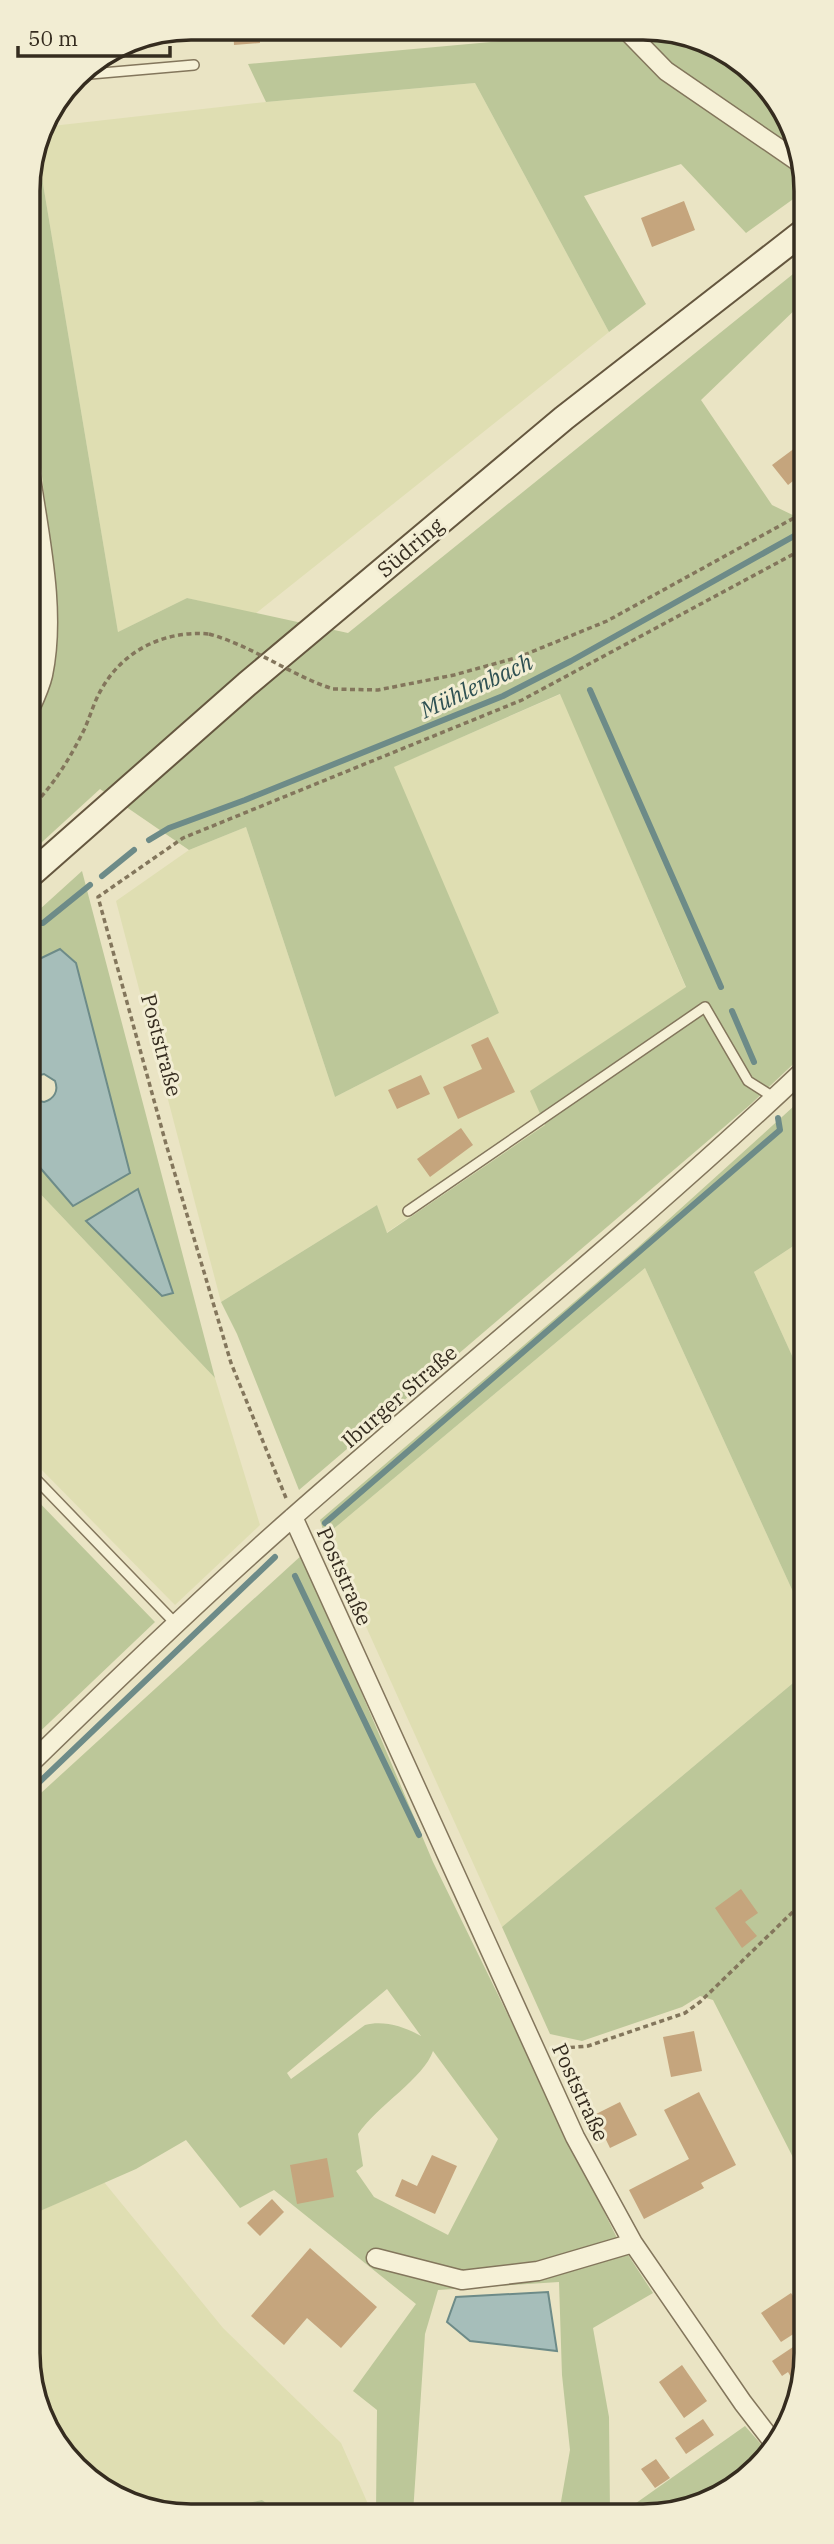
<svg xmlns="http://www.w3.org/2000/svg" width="834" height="2544" viewBox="0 0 834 2544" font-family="'IBM Plex Serif',serif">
  <rect width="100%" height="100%" fill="#eae4c4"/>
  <path fill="#dfdeb2" d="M475,83L609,332L255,614L187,598L118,632L37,148L43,127L266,102Z
    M561,694L686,988L531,1091L545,1125L386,1233L377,1205L221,1302L116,901L189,850L246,827L335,1097L499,1013L393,767Z
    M30,1183L215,1378L260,1525L175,1605L30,1458Z
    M804,1239V1382L754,1272Z
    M645,1268L805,1618V1673L502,1927L325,1536Z
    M104,2182L223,2328L341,2443L372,2513H280L262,2500L203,2513H159L75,2468L31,2384V2215Z"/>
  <path fill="#bcc799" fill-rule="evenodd" d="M523,30L675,31L759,76L803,160V192L746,233L681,164L584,196L646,304L609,332L475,83L266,102L248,64L524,39Z
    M37,148L118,632L187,598L348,633L803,266V302L701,400L772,505L803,520L804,1054L751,1104L299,1490L237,1334L221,1302L377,1205L387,1233L545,1125L530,1091L686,987L560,694L394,767L499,1013L335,1097L246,827L189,850L100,789L29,854V729L42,702L55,651L56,601L29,360L28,180Z
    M82,871L215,1378L30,1183V1156L73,1206L60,949L29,964V919Z
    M804,1097V1239L754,1272L804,1382L805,1618L645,1268L325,1536L320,1520L637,1248Z
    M30,1493L155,1622L30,1741Z
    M303,1554L433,1862L617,2238L653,2293L593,2328L609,2417L610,2513H559L570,2450L562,2375L559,2282L438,2290L425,2334L413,2513H376L377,2410L353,2391L416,2304L274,2190L240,2208L186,2140L136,2169L31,2215L30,1803ZM387,1989L421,2036C405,2027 384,2020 365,2025L291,2079L287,2073ZM433,2051L498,2139L448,2235L374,2197L356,2171L363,2166L358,2134C377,2106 424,2078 433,2051Z
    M805,1673V2181L713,2000L700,1996L682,2007L582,2041L550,2034L502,1927Z
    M745,2426L769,2453L766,2460L725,2494L674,2513H622Z
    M262,2500L280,2513H203Z"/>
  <path fill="#a6beba" stroke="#6d8b88" stroke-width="2" d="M60,949L76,963L130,1173L73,1206L30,1156L29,1092L35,1100L44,1102C54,1099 59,1091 55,1081L44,1074L36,1076L29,1084V964Z
    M138,1189L173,1293L162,1296L86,1221Z
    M548,2292L557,2351L470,2341L447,2322L456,2297Z"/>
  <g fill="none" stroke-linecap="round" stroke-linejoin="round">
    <path stroke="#6d8b88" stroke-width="6" d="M590,690L721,987
      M149,840L169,828L245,800L503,696L571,661L803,531
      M102,876L134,850
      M29,923H43L90,885
      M732,1011L754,1062
      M325,1523L780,1130L778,1118
      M295,1576L419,1835
      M30,1791L275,1557"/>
  </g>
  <path fill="#c5a57d" d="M233,28H259L260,43L234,45Z
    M684,201L695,230L652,247L641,218Z
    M803,442V473L788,485L772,465Z
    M488,1037L515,1092L458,1119L443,1087L482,1069L471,1045Z
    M421,1075L430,1094L397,1109L388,1090Z
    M461,1128L473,1145L430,1177L417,1159Z
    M741,1889L758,1913L745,1922L757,1936L742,1948L715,1908Z
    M694,2031L702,2071L671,2077L663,2037Z
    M699,2092L736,2165L701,2183L704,2188L644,2219L629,2190L689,2159L664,2110Z
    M620,2102L637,2135L610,2148L594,2115Z
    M432,2155L457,2166L435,2214L395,2196L402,2179L417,2186Z
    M327,2158L334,2197L297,2204L290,2165Z
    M272,2199L284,2212L260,2236L247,2223Z
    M310,2248L377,2307L341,2348L307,2318L284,2345L251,2316Z
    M791,2293L806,2315V2326L781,2342L761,2313Z
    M796,2345L806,2359L796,2386L788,2372L782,2376L772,2361Z
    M682,2365L707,2401L684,2418L659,2382Z
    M703,2419L714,2435L686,2454L675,2438Z
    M656,2459L670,2478L655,2488L641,2469Z"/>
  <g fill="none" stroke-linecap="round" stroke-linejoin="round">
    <g stroke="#83765c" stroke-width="12">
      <path id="service" d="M79,75L194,65
        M408,1211L705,1007L748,1081L775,1098
        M30,1473L175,1623"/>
    </g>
    <g stroke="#83765c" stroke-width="21">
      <path id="minor" d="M627,31L666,71L803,165
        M29,464C38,531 57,608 43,675C40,688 34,700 29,711
        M293,1517L575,2137L633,2243L743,2403L773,2442
        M30,1764C116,1680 202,1597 292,1518C462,1368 639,1226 804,1070
        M376,2258L462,2280L538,2271L633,2243"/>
    </g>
    <g stroke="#65573f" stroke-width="28">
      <path id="secondary" d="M29,876L247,684L564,418L803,232"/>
    </g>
    <path stroke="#83765c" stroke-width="3.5" stroke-dasharray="5 3.5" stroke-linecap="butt" d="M333,689L378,690L454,675L519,657L607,621L803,513
      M29,809C53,787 70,758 84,730C90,717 94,702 101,690C123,650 165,630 209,634
      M286,1498L231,1363L166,1144L98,897L183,838L522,700L803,549
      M553,2049L588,2046L685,2013L700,2002L805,1900"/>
    <use href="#service" stroke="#f6f1d7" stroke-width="9"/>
    <use href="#minor" stroke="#f6f1d7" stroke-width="18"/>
    <use href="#secondary" stroke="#f6f1d7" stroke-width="24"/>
    <path stroke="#83765c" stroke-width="3.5" stroke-dasharray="5 3.5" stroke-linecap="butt" d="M209,634C253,646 290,675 333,689"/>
  </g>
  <g text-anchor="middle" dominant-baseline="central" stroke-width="6" stroke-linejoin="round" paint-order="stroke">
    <g font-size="21" fill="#352c1f" stroke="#f2edd3">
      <text transform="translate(410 547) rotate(-40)">Südring</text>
      <text transform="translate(162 1045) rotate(75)">Poststraße</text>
      <text transform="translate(399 1396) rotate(-41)">Iburger Straße</text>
      <text transform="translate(345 1576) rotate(66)">Poststraße</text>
      <text transform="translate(581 2092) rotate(65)">Poststraße</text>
    </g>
    <g font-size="23" font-style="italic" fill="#2f5153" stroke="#f2edd3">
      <text transform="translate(476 685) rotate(-25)">Mühlenbach</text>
    </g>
  </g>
  <path d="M0 0H834V2544H0ZM191 40H643A151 151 0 0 1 794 191V2353A151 151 0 0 1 643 2504H191A151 151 0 0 1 40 2353V191A151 151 0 0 1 191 40Z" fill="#f2edd3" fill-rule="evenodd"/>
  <path fill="none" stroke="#352c1f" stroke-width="3.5" d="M191 40H643A151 151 0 0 1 794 191V2353A151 151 0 0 1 643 2504H191A151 151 0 0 1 40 2353V191A151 151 0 0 1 191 40Z"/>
  <path d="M18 46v10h152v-10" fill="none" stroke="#352c1f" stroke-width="3.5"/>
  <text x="28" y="46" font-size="21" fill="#352c1f" stroke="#f2edd3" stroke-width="5" paint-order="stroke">50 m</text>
</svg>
